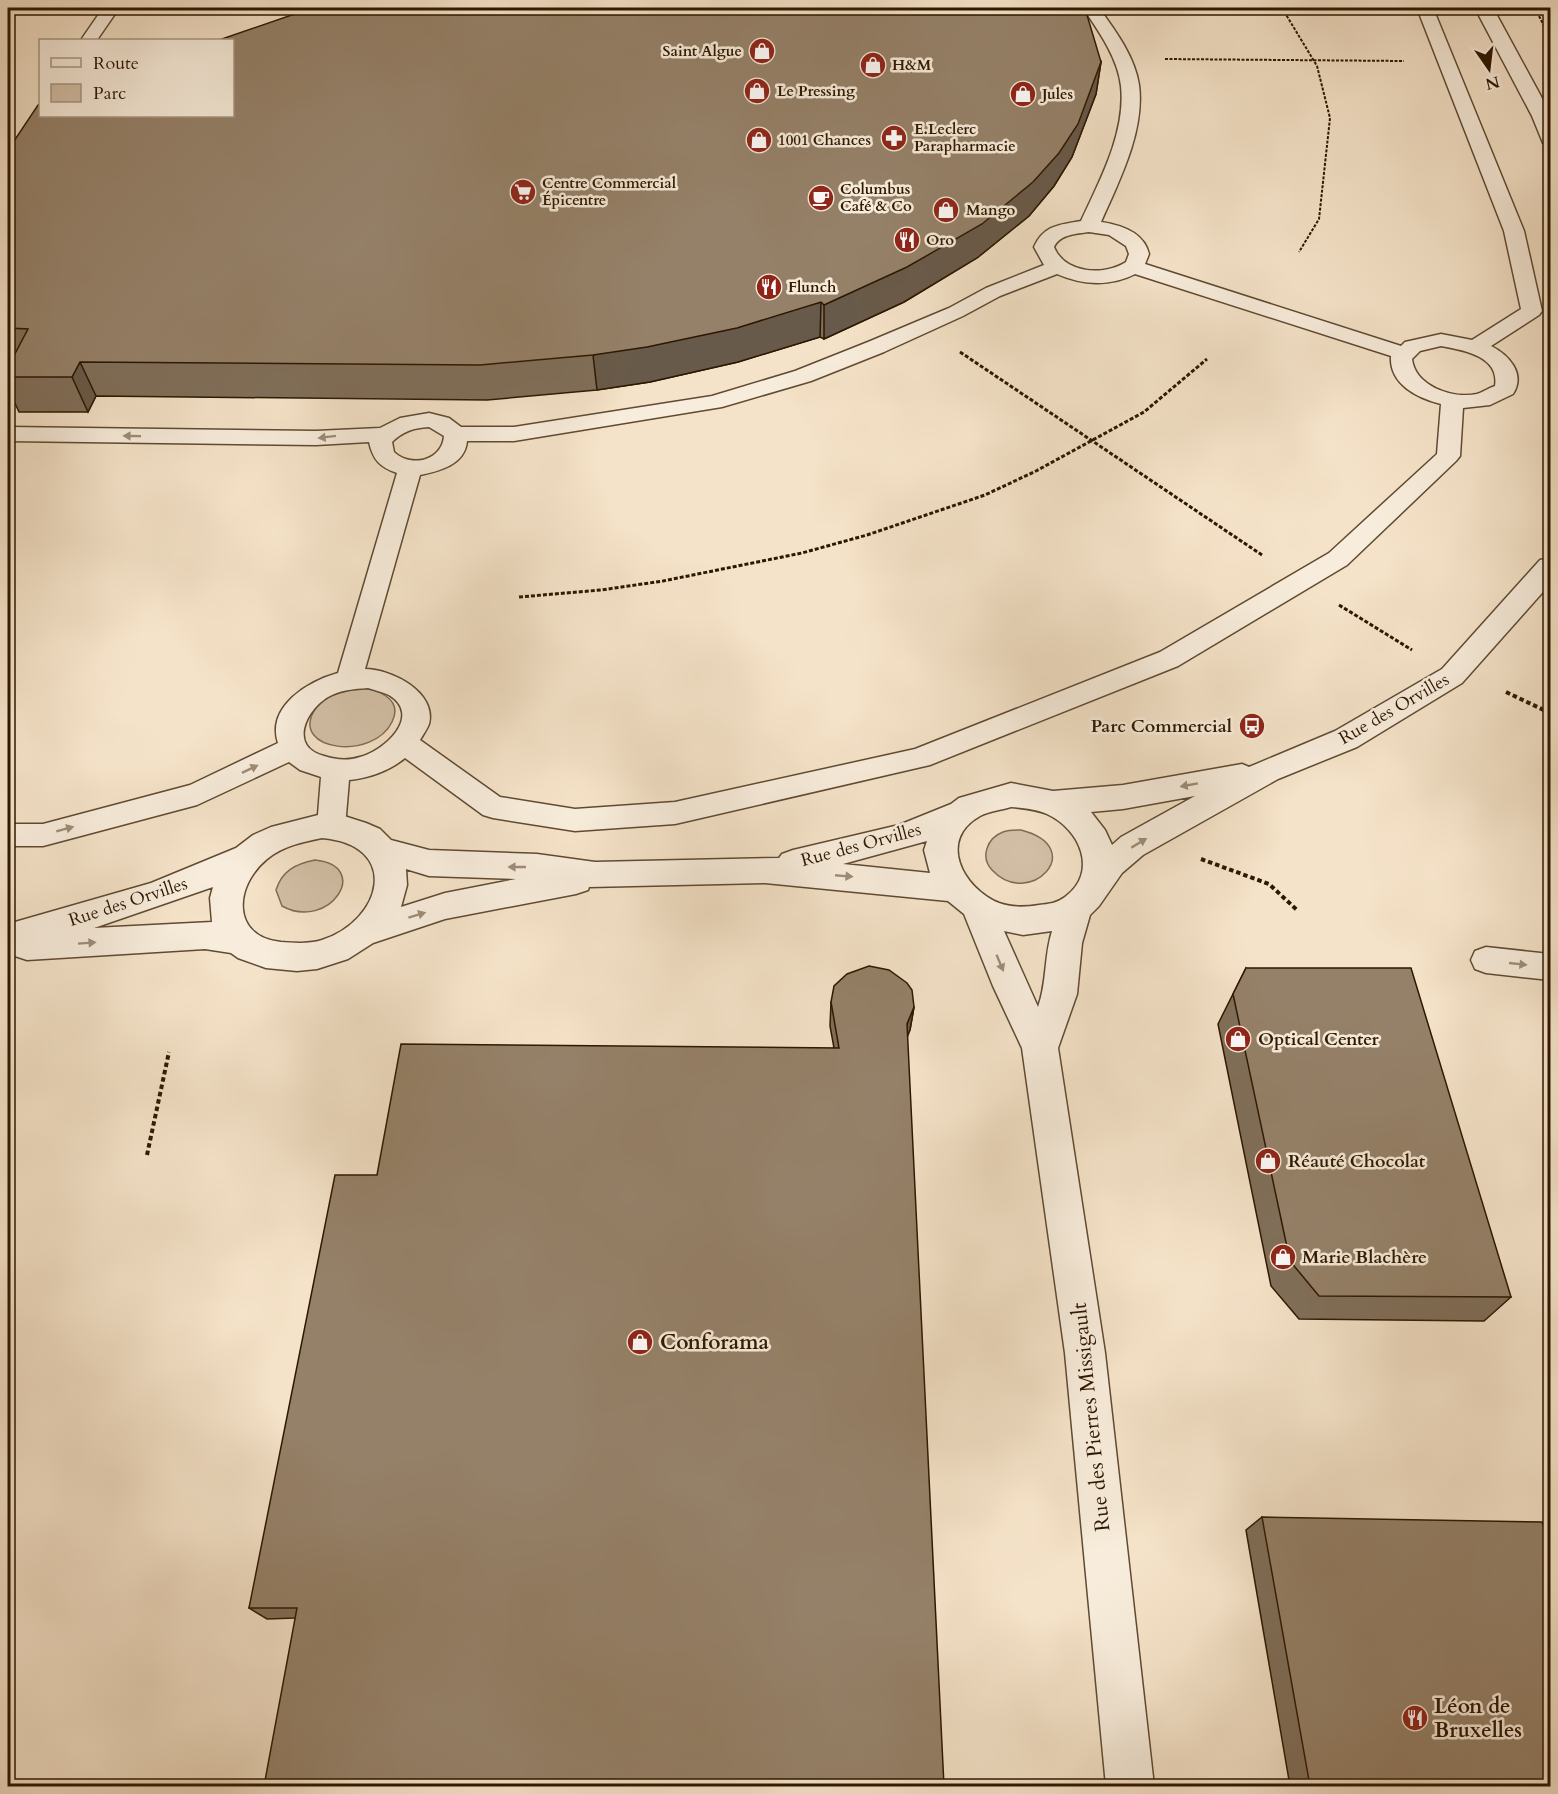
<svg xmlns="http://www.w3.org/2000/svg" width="1558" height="1794" viewBox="0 0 1558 1794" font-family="Cardo,serif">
  <rect width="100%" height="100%" fill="#f5e3c9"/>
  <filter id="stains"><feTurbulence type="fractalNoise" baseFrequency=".00333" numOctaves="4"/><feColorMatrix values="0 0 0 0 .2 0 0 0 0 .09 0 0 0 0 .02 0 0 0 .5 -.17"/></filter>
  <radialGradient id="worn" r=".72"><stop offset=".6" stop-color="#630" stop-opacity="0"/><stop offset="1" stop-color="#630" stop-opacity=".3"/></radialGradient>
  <path fill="#d3c0a7" stroke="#806c54" stroke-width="1.5" d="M358,687C376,689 404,698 392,722C373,761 291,751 314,711C318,704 324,698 331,694C339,691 349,689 358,687Z
    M1021,830C1090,848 1029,910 992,870C980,857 987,838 1003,832C1008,830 1015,830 1021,830Z
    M315,860C373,866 329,932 282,906L276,890C282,871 295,864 315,860Z"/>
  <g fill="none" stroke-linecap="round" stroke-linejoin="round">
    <g stroke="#5f4a32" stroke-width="3">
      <path id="lane" d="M103,8H119L97,40H81Z
        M1083,8H1099C1115,30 1135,57 1139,85C1145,131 1119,181 1101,222C1121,225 1144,232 1149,254L1145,264L1401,346L1405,342L1441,334L1472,340L1521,309L1504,231L1417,8H1433L1524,231L1542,311L1539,315L1491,346C1509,355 1526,374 1513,394L1490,405L1463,408L1460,456L1456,461L1347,565L1178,666L930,765L675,824L575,831L493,818L483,815L405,758C389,771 369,778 349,780L345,827L341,835L331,838L321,835L317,827L321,777L300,770L289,762L197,805L43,846H8V824H43L190,785L278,743C266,706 309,681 338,673L397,473C380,467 373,460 369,442L316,445L8,441V427L316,431L380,428L400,418L429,413L449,418L461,427H514L712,396L795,371L868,342L949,308L986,288L1044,265L1034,247C1044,225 1059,225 1081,221C1100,180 1126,132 1121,86C1118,58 1098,30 1083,8ZM1089,232L1109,235L1126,246L1129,254L1126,262C1104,276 1065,274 1054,247C1060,234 1076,234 1089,232ZM1057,274C1082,285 1110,287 1135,274L1391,356C1389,384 1417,398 1441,404L1437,454L1329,553L1160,652L915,749L675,802L575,809L500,797L420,740C423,735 427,729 429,724C437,692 391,669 365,669L420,475C439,471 465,465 467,441H514L722,407L811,381L884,352L963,316L1000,296ZM1441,346C1463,350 1500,356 1495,386C1489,388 1483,392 1477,394C1452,399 1415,386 1412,359L1420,351ZM429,427L444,436C442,461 411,468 394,452L392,442C403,431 414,428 429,427ZM368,688C374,690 383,692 389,695C423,716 384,751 360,757C348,761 336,760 324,756C289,747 305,711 328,697C340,690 354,689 368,688Z
        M1486,947L1550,954V980L1486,973L1475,969L1471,960L1475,951Z"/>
    </g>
    <g stroke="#5f4a32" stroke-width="3">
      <path id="street" d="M1475,8H1493L1550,113V145L1543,143L1532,116Z
        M1550,558V584L1462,683L1357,747L1278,779L1143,855L1122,873L1099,906L1090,915L1082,943L1077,994L1058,1048L1105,1353L1154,1786H1106L1065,1353L1022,1048L993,986L964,914L948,901L765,883L589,887L588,890L576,894L445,919L373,943L348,959L317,969L297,971L266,968L238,958L231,953L205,949L27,960L15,956L12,951L8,952V924L151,883L236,848L253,835L271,827L322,814L344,816L366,823L380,829L391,840L429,850L537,854L595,862L779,858L782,854L793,850L899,825L951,804L959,798L1011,783L1053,791L1123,785L1242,764L1249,767L1335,731L1442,669L1540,560ZM1195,796L1121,837L1112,845L1105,830L1091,812L1123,809ZM1011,807C1023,808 1036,809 1047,814C1080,829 1099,872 1065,897C1057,903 1049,904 1039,905C1026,907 1012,908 999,903C963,888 937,840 980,816C989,811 1002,810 1011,807ZM322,838C402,845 382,921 322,940C309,944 295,943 281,942C231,937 234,886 267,859C283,846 302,842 322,838ZM927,841L924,850L930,873L843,864ZM406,869L429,876L516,879L445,893L401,907L407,885ZM213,887L210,898L212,922L94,928ZM1004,931L1023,935L1052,931C1044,956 1047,983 1038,1007Z"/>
    </g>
    <path stroke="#2d1700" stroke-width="2" stroke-dasharray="3 1.5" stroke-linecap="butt" d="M1282,8L1317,66L1330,118L1319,219L1299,252
      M1535,8L1550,38
      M1165,59L1404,61"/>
    <path stroke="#2d1700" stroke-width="3" stroke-dasharray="4 2" stroke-linecap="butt" d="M960,352L1262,555
      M519,597L601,590L663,581L802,553L867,535L985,495L1036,471L1144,412L1207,359
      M1339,605L1412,650"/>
    <path stroke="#2d1700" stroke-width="4" stroke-dasharray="4.5 3" stroke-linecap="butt" d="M1506,692L1550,713
      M1201,859L1269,884L1297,910
      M147,1155L169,1052"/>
    <use href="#lane" fill="#f8eddc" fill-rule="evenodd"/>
    <use href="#street" fill="#f8eddc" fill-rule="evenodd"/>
  </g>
  <path fill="#806f5a" stroke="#2d1700" stroke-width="1.5" d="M1101,62L1096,94L1072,157L1054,186L1029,216L977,258L904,302L824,339L820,337L738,362L650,382L597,390L487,400L96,396L88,412H19L8,388V367L10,363H8V150Z
    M1246,968L1511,1297L1484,1321L1299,1319L1271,1286L1218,1024Z
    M831,1002L914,1007L910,1030L295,1618L267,1619L249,1608L377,1175L834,1048L830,1026Z
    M1262,1517L1551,1786H1290L1246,1530Z"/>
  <path fill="#685a4a" stroke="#2d1700" stroke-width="1.5" d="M1101,62L1096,94L1072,157L1054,186L1029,216L977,258L904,302L824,339V305Z
    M821,302L820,337L738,362L650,382L597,390L593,355Z
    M80,362L96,396L88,412L72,377Z
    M914,1007L910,1030L903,1048L907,1024Z"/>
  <path fill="#958169" stroke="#2d1700" stroke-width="1.5" d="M312,8H1083L1087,15L1101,62L1078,124L1059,153L1033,182L982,224L907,267L824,305L821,302L737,328L647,347L593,355L480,365L80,362L72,377H8V367L28,329L8,328V150L38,105L40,104V116H232V40H219Z
    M869,966L889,970L907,983L912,990L914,1007L907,1024L944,1786H264L297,1608H249L335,1175H377L401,1044L839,1048L831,1002L834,986L847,974Z
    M1246,968H1411L1511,1297L1319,1296L1290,1261L1233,994Z
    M1262,1517L1542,1522L1551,1549V1786H1310Z"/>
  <defs><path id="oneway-solid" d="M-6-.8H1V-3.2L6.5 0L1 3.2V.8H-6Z" transform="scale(1.5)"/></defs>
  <g fill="#9d8d79">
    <use href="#oneway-solid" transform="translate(132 436) rotate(-179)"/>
    <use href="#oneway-solid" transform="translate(327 437) rotate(173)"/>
    <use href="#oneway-solid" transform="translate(250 769) rotate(-26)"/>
    <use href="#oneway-solid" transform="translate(1189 785) rotate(170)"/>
    <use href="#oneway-solid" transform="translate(65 829) rotate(-15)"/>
    <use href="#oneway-solid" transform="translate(1139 843) rotate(-31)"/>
    <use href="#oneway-solid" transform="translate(517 867) rotate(-180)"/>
    <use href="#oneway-solid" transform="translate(844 876) rotate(5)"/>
    <use href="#oneway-solid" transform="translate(417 915) rotate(-17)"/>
    <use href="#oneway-solid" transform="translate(87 943) rotate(-4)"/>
    <use href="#oneway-solid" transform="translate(1000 963) rotate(67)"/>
    <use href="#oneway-solid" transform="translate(1518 964) rotate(6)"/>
  </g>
  <defs>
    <g id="shop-disc" transform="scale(1.35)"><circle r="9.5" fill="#8f2418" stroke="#f8eddc"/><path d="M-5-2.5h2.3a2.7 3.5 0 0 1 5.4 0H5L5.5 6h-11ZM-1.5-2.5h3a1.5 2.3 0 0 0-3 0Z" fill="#fff"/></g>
    <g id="pharmacy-disc" transform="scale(1.35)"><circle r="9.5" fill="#8f2418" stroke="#f8eddc"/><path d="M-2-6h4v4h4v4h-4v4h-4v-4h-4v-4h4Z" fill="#fff"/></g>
    <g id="supermarket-disc" transform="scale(1.35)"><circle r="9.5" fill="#8f2418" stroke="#f8eddc"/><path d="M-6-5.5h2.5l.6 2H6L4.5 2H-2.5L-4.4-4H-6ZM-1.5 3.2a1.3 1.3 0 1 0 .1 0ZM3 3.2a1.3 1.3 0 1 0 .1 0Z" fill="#fff"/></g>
    <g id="cafe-disc" transform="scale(1.35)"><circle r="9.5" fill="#8f2418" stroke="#f8eddc"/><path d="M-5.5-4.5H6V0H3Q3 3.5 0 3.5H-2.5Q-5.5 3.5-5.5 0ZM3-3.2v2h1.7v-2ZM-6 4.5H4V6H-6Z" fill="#fff"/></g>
    <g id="restaurant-disc" transform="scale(1.35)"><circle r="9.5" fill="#8f2418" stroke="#f8eddc"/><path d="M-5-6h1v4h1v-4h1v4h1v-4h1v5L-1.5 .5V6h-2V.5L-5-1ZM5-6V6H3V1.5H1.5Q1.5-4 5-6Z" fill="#fff"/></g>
    <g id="bus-disc" transform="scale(1.35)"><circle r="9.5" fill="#8f2418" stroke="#f8eddc"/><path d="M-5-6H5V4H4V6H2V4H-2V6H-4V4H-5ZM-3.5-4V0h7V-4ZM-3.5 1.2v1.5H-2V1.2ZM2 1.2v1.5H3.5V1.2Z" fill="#fff"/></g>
  </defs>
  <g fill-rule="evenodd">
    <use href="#shop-disc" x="762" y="51"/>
    <use href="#shop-disc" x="873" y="65"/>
    <use href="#shop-disc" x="757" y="91"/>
    <use href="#shop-disc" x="1023" y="94"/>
    <use href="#pharmacy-disc" x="894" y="138"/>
    <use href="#shop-disc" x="759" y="140"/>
    <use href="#supermarket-disc" x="523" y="192"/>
    <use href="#cafe-disc" x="821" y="198"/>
    <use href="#shop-disc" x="946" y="210"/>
    <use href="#restaurant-disc" x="907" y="240"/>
    <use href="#restaurant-disc" x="769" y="287"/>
    <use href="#bus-disc" x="1252" y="726"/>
    <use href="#shop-disc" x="1238" y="1039"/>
    <use href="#shop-disc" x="1268" y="1161"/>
    <use href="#shop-disc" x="1283" y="1257"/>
    <use href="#shop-disc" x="640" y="1342"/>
    <use href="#restaurant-disc" x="1415" y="1718"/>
  </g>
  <g text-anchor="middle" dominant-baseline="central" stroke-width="5" stroke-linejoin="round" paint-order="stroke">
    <g font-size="15" font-weight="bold" fill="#2d1700" stroke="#f8eddc" text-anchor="start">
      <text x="742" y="51" text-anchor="end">Saint Algue</text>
      <text x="892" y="65">H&amp;M</text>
      <text x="777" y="91">Le Pressing</text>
      <text x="1042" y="94">Jules</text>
      <text x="914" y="129">E.Leclerc<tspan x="914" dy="17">Parapharmacie</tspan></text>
      <text x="778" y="140">1001 Chances</text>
      <text x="542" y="183">Centre Commercial<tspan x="542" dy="17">Épicentre</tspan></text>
      <text x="840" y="189">Columbus<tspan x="840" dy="17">Café &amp; Co</tspan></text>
      <text x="966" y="210">Mango</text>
      <text x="926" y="240">Oro</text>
      <text x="788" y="287">Flunch</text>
    </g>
    <g font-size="18" fill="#2d1700" stroke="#f8eddc">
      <text transform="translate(1394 709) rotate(-30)">Rue des Orvilles</text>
      <text transform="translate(861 845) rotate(-15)">Rue des Orvilles</text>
      <text transform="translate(128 902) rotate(-18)">Rue des Orvilles</text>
    </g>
    <g font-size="18" font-weight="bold" fill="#2d1700" stroke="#f8eddc" text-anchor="start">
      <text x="1232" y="726" text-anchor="end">Parc Commercial</text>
      <text x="1258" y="1039">Optical Center</text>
      <text x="1288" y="1161">Réauté Chocolat</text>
      <text x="1302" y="1257">Marie Blachère</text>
    </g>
    <g font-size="21" font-weight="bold" fill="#2d1700" stroke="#f8eddc" text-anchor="start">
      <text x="660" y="1342">Conforama</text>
      <text x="1434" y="1706">Léon de<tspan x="1434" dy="24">Bruxelles</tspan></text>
    </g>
    <g font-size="21" fill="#2d1700" stroke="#f8eddc">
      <text transform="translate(1091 1417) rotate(-96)">Rue des Pierres Missigault</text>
    </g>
  </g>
  <rect width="1558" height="1794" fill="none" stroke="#f5e3c9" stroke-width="30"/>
  <rect x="9" y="9" width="1540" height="1776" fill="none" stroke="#2d1700" stroke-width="3"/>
  <rect x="15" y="15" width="1528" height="1764" fill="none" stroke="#2d1700" stroke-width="1.5"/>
  <rect x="39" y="39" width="195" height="78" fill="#f8eddc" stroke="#a79784" stroke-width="1.5"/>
  <rect x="51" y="58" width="30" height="9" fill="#f8eddc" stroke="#a79784" stroke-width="1.5"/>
  <text x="93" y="69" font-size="18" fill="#2d1700">Route</text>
  <rect x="51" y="84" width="30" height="18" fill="#d3c0a7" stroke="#a79784" stroke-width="1.5"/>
  <text x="93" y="99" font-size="18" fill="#2d1700">Parc</text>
  <g transform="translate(1489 69) rotate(166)" stroke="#f8eddc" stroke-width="4.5" paint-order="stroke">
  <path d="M0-4.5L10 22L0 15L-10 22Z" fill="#2d1700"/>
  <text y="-9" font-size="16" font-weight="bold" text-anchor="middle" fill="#2d1700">N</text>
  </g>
  <rect width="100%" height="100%" filter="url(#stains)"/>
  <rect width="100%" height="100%" fill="url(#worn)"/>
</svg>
